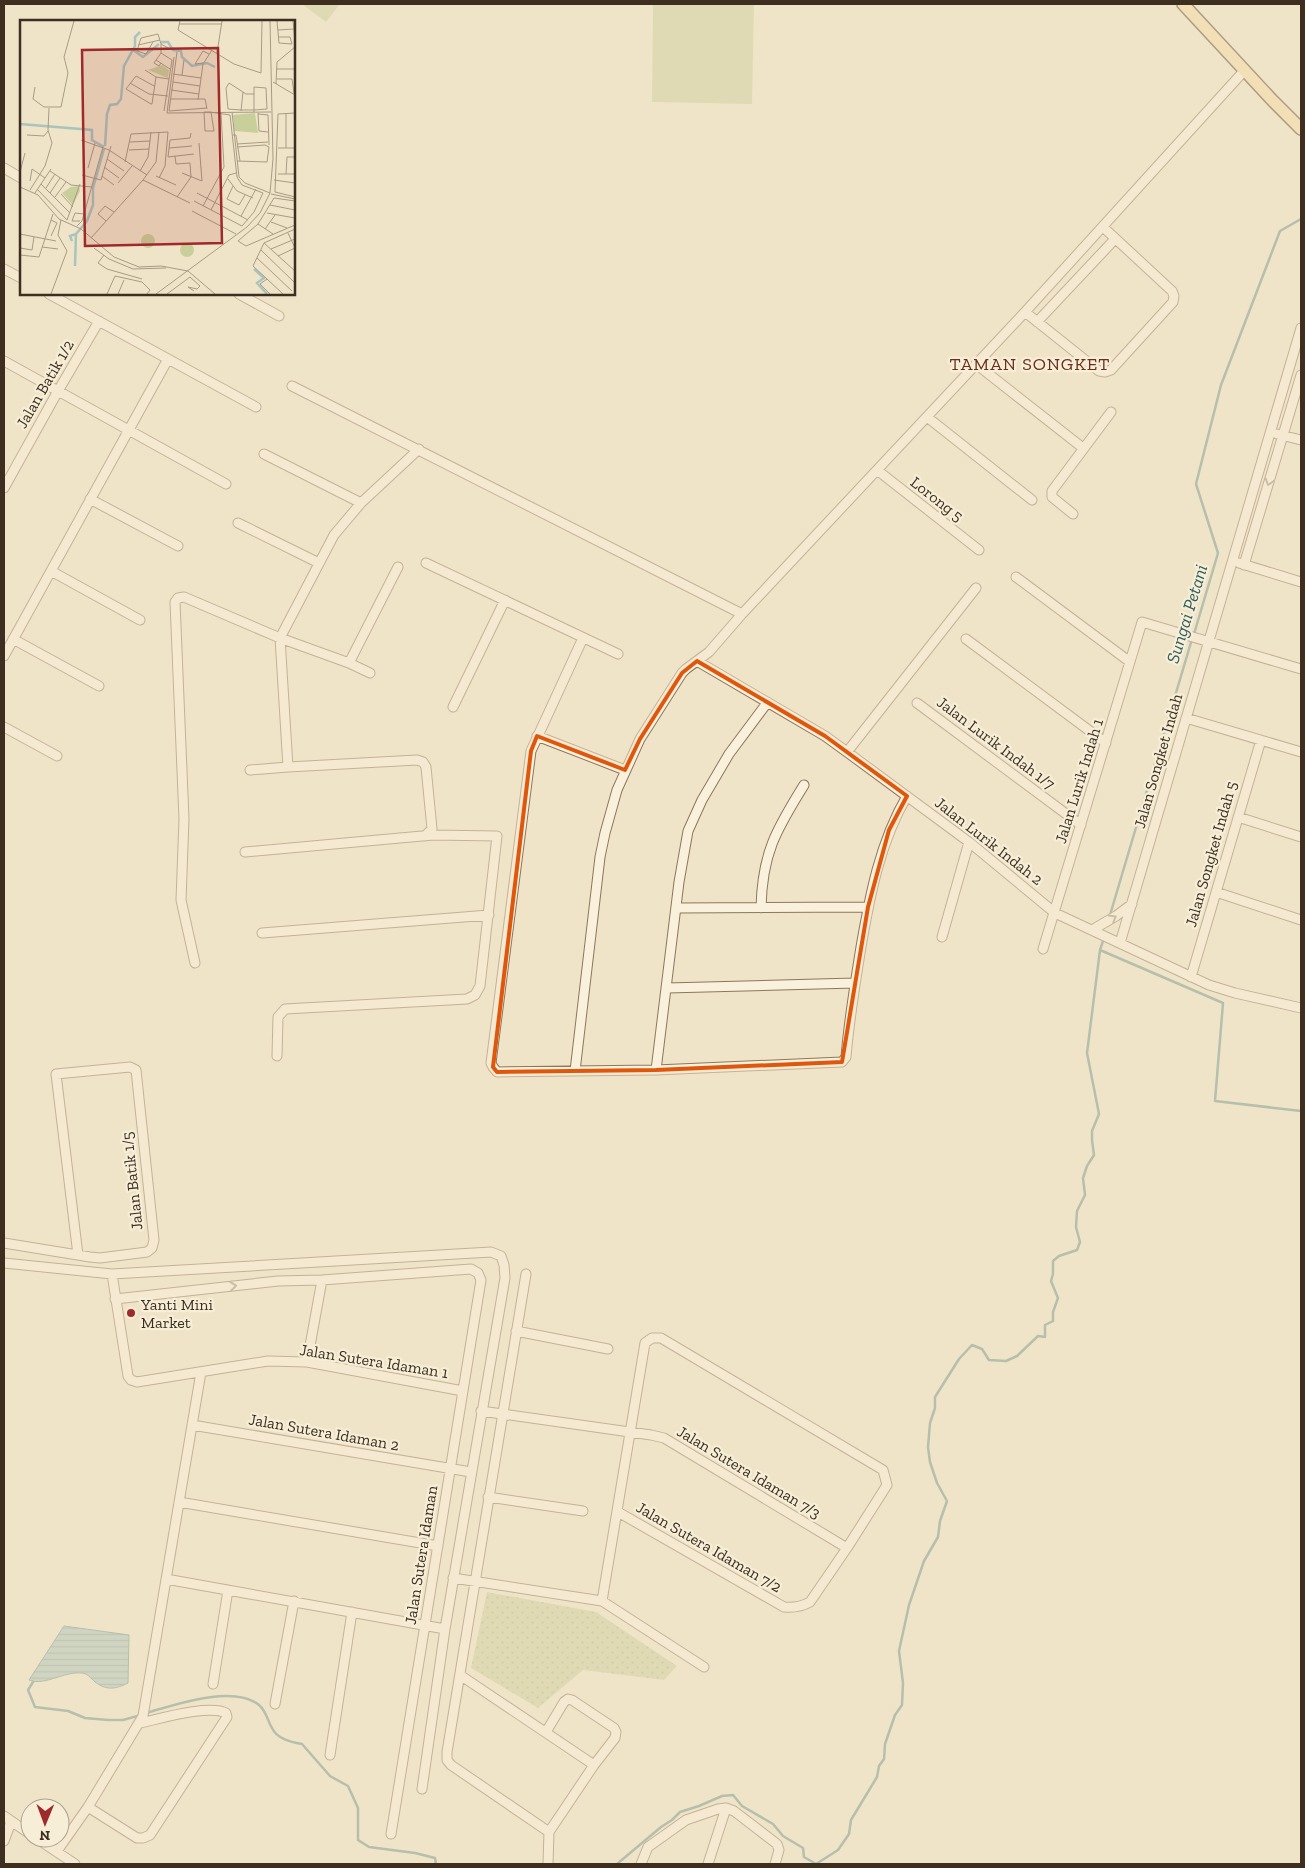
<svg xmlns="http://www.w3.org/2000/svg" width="1305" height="1868" viewBox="0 0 1305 1868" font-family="'Zilla Slab',serif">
  <defs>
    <pattern id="grass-dots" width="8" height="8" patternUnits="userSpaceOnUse" patternTransform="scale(1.25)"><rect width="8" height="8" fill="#c9cf9b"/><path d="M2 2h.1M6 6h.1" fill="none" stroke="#aeb285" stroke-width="1.8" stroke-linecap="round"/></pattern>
    <pattern id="water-rules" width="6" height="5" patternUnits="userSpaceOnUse" patternTransform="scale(1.25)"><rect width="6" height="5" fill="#a9c4bc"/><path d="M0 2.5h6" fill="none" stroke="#8ba098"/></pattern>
  </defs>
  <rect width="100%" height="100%" fill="#f0e4c8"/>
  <path fill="url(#grass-dots)" d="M487,1592L596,1612L677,1666L664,1680L583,1670L538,1708L471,1668Z"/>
  <path fill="#c9cf9b" d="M302,4H340L326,22Z
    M653,4H754L752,104L652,102Z"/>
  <path fill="url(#water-rules)" stroke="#6f938a" d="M64,1626L129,1635L128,1683C116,1689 107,1691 95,1682C93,1680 89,1676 86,1674C69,1668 45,1687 29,1680Z"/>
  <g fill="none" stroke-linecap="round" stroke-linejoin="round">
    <path stroke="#6f938a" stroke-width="2.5" d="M1194,634L1218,553L1196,484L1221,385L1280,231L1301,219
      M1110,915L1192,639
      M1103,941L1100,950L1223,1003L1215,1101L1301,1111
      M33,1682L28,1690L35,1707L68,1711L85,1718L108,1720H123L141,1715
      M146,1713C174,1705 234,1684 259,1705C267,1712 267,1720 272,1728C277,1739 291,1742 302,1744L330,1776L348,1786L358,1808V1840L369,1847L415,1853L435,1858L436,1864
      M617,1864L661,1827L672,1820L680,1812L699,1806L722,1796L733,1795L742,1806L773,1824L783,1836L803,1848L804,1857L816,1864
      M816,1864L838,1850L849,1834L851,1820L877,1777L879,1766L884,1759L885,1744L895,1715L902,1705L903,1683L899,1651L909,1605L924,1561L938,1537L940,1521L947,1501L937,1483L930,1462L928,1447L930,1423L935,1408V1397L959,1359L972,1345L982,1349L989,1360L1006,1361L1017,1356L1038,1336L1045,1337V1325L1053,1321V1312L1058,1298L1051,1281L1053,1274V1261L1059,1256L1077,1250L1080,1242L1076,1227L1077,1211L1085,1195L1083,1178L1087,1166L1094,1155L1092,1140V1131L1099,1114L1087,1053L1100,950"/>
    <g stroke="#8d765c" stroke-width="11">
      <path id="minor" d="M4,168L21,178
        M4,269L21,278
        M49,294L256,407
        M239,294L279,316
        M1025,312L1099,371L1105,372L1111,370L1173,302L1174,296L1172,291L1103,227
        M1037,322L1115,239
        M4,361L226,484
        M976,364L1083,448
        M292,386L742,614L1025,312L1244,71
        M927,417L1032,500
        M1277,434L1301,440
        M419,449L361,503L334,535L280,638L288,767L417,760L423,762L426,767L432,829L425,836
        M264,454L361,503
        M877,470L979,550
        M4,488L58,391L99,321
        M90,499L178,546
        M1073,514L1052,497V491L1111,412
        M238,523L319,563
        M426,563L618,654
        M1239,563L1301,582
        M1244,565L1301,375
        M51,571L140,620
        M1016,577L1130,662
        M583,638L531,751L491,1063L493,1067L497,1072L656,1070L842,1062L846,1057C849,1020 855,984 861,947C870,895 880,842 907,796
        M13,639L99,686
        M966,639L1106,743
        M4,656L168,359
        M697,661L825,736L847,752L969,842L1055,913L1209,985L1235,993L1301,1008
        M349,663L398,567
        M917,703L1081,825
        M453,707L505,600
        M1186,718L1301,752
        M4,727L57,756
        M537,736L625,770
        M847,752L976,588
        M250,770L288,767
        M1238,817L1301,837
        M245,852L433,835L497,836L480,986L475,995L467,999L285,1009L278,1017L277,1056
        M1216,892L1301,920
        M677,908L868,907
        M761,908C762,854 776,830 804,785
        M1092,930L1116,916L1132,904
        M262,933L489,915
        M942,937L969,842
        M1120,943L1301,328
        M1043,949L1142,622L1301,669
        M195,963L181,900L184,819L175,602L178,598L184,597L280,638L349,663L370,673
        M1191,977L1261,740
        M667,988L855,983
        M656,1070L679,882L688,831L702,800L729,754L767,703
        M575,1071L600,857L605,833L617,790L640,739L682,673L686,669L709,652L742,614
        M4,1243L90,1257L100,1258L147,1252L152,1248L154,1240L136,1070L130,1067L56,1074L78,1255
        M4,1263L112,1274L491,1252L501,1256L504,1265L505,1278L445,1629L422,1789
        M112,1274L128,1376L131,1380L137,1382L268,1361L307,1362L463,1391
        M526,1274L447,1752V1760L451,1765L549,1832
        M115,1299L278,1281L322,1280L471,1269L478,1273L481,1280L391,1834
        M516,1331L608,1349
        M307,1362L322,1280
        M481,1411L651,1435L664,1438L847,1548
        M192,1425L471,1472
        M488,1497L583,1511
        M179,1502L438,1546
        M453,1578L602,1601L704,1667
        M166,1579L445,1629
        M602,1601L645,1343L652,1338H661L883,1470L887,1485L847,1548L810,1602C801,1607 794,1608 784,1607L618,1512
        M460,1675L594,1765
        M213,1684L228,1590
        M275,1704L294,1601
        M546,1732L564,1702L568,1699L572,1700L614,1728L616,1732L615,1738L594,1765L549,1832L548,1864
        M330,1755L352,1612
        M88,1807L137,1838H143L150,1835L227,1717L226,1713C209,1704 159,1719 140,1723
        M4,1816L30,1834
        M36,1838L75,1864
        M4,1841L11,1822
        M57,1851L88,1807L143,1716L201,1372
        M641,1864L648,1847L686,1820L718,1809L726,1808L734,1811L777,1844L779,1850L775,1864
        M708,1864L726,1808"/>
    </g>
    <g stroke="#5b4430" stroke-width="14">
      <path id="major" d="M1183,4L1273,101L1301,129"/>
    </g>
    <use href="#minor" stroke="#faf1dc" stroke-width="9"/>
    <use href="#major" stroke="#f3d9a0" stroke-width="11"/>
  </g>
  <defs><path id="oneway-chevron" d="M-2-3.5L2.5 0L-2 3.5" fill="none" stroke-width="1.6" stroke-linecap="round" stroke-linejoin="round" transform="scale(1.25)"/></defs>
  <g stroke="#9c907e">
    <use href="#oneway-chevron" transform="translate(1269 482) rotate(107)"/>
    <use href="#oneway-chevron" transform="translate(1113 918) rotate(-31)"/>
    <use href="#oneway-chevron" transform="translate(233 1286) rotate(-6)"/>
  </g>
  <path d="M0 0H1305V1868H0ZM697,661L825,736L907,796L889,830L868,907L842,1062L656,1070L497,1072L493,1067L531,751L537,736L625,770L640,739L682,673Z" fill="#f0e4c8" fill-opacity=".55" fill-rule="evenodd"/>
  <path fill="none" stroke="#df570d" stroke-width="4" stroke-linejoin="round" d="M697,661L825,736L907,796L889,830L868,907L842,1062L656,1070L497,1072L493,1067L531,751L537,736L625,770L640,739L682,673Z"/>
  <circle fill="#9e2a2b" stroke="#f7eed8" stroke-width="2" cx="131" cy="1313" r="5"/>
  <g text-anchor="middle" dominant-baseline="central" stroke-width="4.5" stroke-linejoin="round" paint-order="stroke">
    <g font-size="16" fill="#3d2e20" stroke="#f7eed8">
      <text transform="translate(45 384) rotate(-60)">Jalan Batik 1/2</text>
      <text transform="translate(937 499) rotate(38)">Lorong 5</text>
      <text transform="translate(996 743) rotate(37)">Jalan Lurik Indah 1/7</text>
      <text transform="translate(1158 761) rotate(-74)">Jalan Songket Indah</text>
      <text transform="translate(1079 781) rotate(-73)">Jalan Lurik Indah 1</text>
      <text transform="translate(989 841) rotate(38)">Jalan Lurik Indah 2</text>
      <text transform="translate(1211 854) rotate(-74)">Jalan Songket Indah 5</text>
      <text transform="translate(132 1181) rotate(-96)">Jalan Batik 1/5</text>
      <text transform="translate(374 1361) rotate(9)">Jalan Sutera Idaman 1</text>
      <text transform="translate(324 1432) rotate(10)">Jalan Sutera Idaman 2</text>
      <text transform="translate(749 1472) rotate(31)">Jalan Sutera Idaman 7/3</text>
      <text transform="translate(709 1547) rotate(30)">Jalan Sutera Idaman 7/2</text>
      <text transform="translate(421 1555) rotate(-81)">Jalan Sutera Idaman</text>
    </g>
    <g font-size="16" fill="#3d2e20" stroke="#f7eed8" text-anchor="start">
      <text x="141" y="1304">Yanti Mini<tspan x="141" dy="18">Market</tspan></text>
    </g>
    <g font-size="18" letter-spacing="1" fill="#6b2e1e" stroke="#f7eed8">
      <text x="1030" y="364">TAMAN SONGKET</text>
    </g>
    <g font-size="18" font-style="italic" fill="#2f5d5a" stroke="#f7eed8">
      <text transform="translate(1187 614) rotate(-73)">Sungai Petani</text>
    </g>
  </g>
  <g transform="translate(20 20)">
    <rect width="275" height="275" fill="#f0e4c8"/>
    <path d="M142,45L149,50L148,58L128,50ZM235,93L238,113L214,111L213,95ZM59,166L60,171L53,185L42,173L51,167Z" fill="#c9cf9b"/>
    <path d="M121 221a7 7 0 1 1 14 0a7 7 0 1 1-14 0ZM160 230a7 7 0 1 1 14 0a7 7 0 1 1-14 0Z" fill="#c9cf9b"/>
    <path fill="none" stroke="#a9c4bc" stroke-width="2.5" d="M141,22H148L153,30L161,31L162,37L172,46L187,43L195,47M113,30L123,37L139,24M0,104L72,110V120L84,127M85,126L87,94L90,85L97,84L101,79L104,46L115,26V17L120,12M52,221L50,216L56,214L67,201L73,185V168L84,129M55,246L56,214M234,249L244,258L237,263L247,274"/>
    <path fill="none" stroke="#a89b85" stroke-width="1" d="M160,1L158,10L214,44L241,53L242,1M257,1L259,23L272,24L270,17H258M273,1L275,20M159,4H202M258,10L274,9M133,22L126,34L117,31L121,18L138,14L141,24L150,29M141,24V33L134,43L139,46L141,43M118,25L140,20M157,32L149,91L187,88M141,33L152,40L144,91M197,33L202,1M154,37L147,93L251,92M136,40L150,49M183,43L175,44L183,31L189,34M257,49H275M125,50L136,57L149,59M153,54L181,58M162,55L164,40M257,59H272L274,73M153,62L180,66M253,62L275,75M110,63L129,74L148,76M256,64L257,42L275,27M134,66L116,56L106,69L131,84H132L136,57M15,67L13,79L24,87H41L48,53L44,37L54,1M151,70L179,74M234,74H226L209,63L206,68L208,89L221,90H234L247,89L246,68L234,67V92M151,79H185L187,89M178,80L183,44L192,30M221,91L223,72M212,92L219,157L225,163L250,173M238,93L239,111L248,112M266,93V128M275,93L258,94L255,172L275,177M238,94L248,95L249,125M171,113L170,118L150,120L148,137L174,134M7,115L24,116L28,111M213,115H216L220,141M61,120L89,130L127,155M110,122L130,121M217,124L248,122M217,127L245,125M149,128L172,126M258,128H275M275,128V93M109,130L129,129M155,136L156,144L170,143L171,157L157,177M87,139L104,151M217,141L247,142L249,127L245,125M105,142L111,114L148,112L145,146L139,158M84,147L99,158M68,148L75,123M30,151L51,165L72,167M120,151L128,137L131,112M0,152L5,133M162,153L182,161L179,123M258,154H275M266,154L267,137H275M62,155L81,160L91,126M82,156L94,165M136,156L156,165M208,159L217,171L233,178M123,160L136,142L139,112M254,160L275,163M10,161L12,149L25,158M98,163L112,146M21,164L50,193M213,166L207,179L219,185L225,175M0,167L18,175L39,199L61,209L94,237L119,247L141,246L168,251L195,274M26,168L35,154M17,169L47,200M10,170L25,146L32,123L28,110L29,88M15,173L31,149M30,173L40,158M177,173L228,200M41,174L53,187M251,174L275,179M35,177L46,162M174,181L222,206L234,192L243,173L222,165L217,157L210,95L190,92H184L185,111H194L191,92M275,181L254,178L238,204L218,221L226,226L275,205M250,185L275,190M183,186L204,147L201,93M191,190L209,155L216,153M172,191L216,214M247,193L275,198M221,196L236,169M31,200L37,203L31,216M47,200L60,164M60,201H52L55,193L64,194M86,201L78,194L85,186L94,192M251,202L267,208M238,204L253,214M57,206L62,201L83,127M245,209L255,195M275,209L244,223L275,251M268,213L275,228M0,214L36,221M71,218L123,160L170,183M244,223L233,246L247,259L240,264L250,274M22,227L38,229M0,228L12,230L14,217M74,228L89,239L113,249L146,248M251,229L275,219M241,230L275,263M0,235L19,237L33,194M84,235L78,243L87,249L122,259M258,236L275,228M237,238L272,271M247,259L263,274M31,274L47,231L38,215L41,200M87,274L95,256L122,262L130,270L127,274M98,274L104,260M136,274L227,207L240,193L250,173L253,139L250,1M147,274L170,257L180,266L177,269L168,267L174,271"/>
    <path fill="#9e2a2b" fill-opacity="0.15" stroke="#9e2a2b" stroke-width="2.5" d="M198,28L202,223L65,226L62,30Z"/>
    <rect width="275" height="275" fill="none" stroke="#3d2e20" stroke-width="2.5"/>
  </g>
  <rect width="1305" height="1868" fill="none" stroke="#3d2e20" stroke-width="10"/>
  <g transform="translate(45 1823) rotate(181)"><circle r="24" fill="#f7eed8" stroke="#ada18e"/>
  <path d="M0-4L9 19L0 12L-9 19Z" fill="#9e2a2b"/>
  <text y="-8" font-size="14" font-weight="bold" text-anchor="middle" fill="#3d2e20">N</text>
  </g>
</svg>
